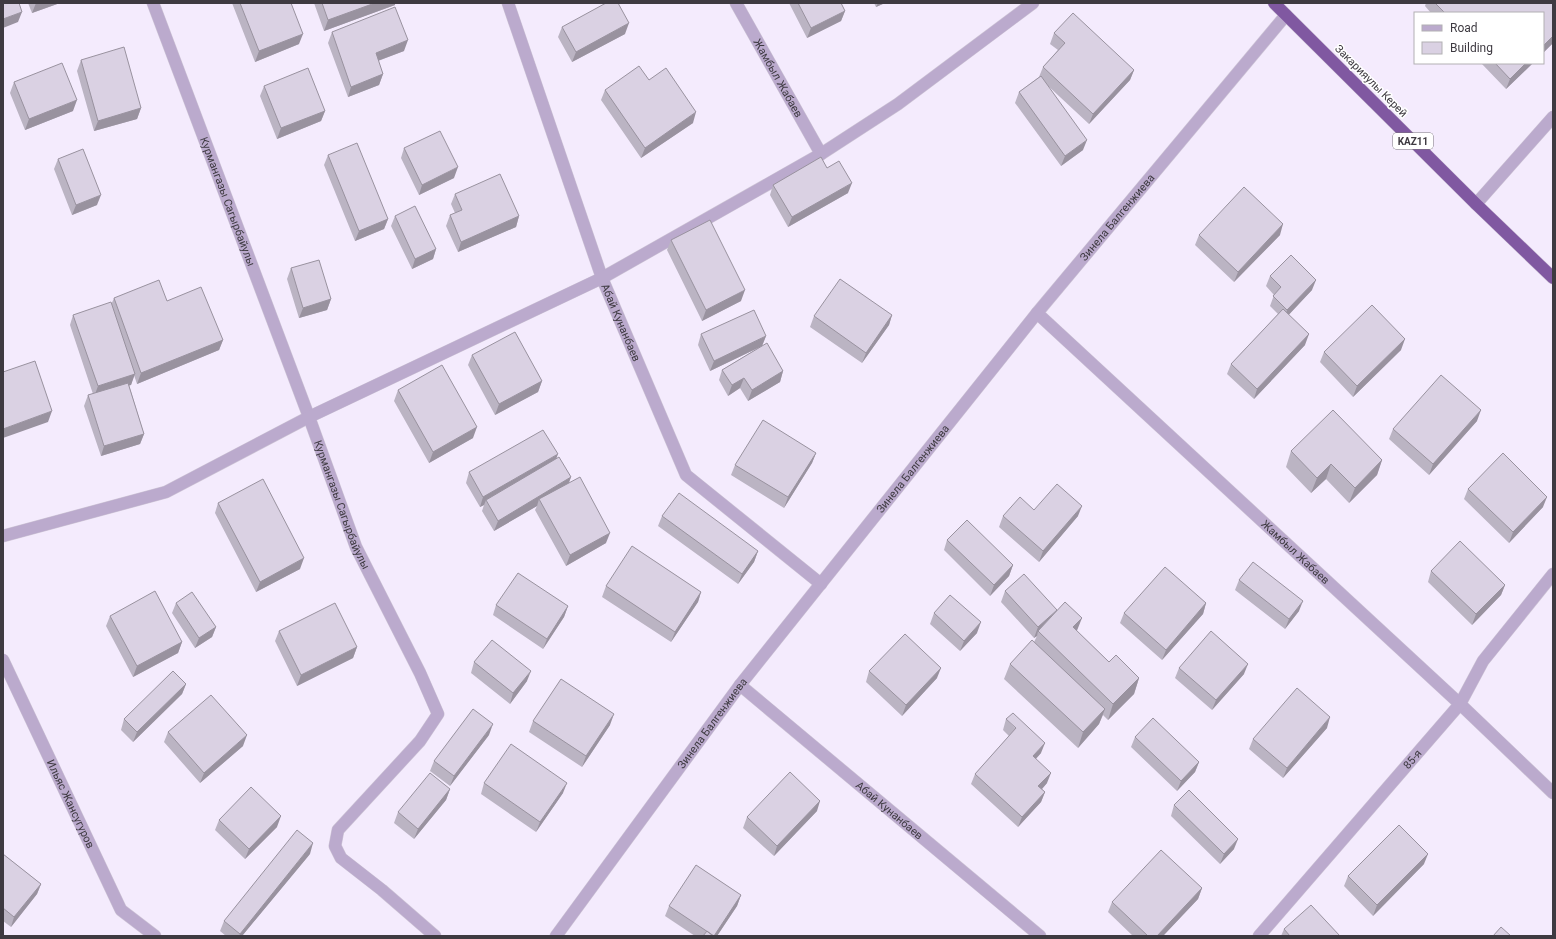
<svg xmlns="http://www.w3.org/2000/svg" width="1556" height="939" viewBox="0 0 1556 939" font-family="Roboto,sans-serif">
  <rect width="100%" height="100%" fill="#f4ebfd"/>
  <g fill="none" stroke-linecap="round" stroke-linejoin="round">
    <g stroke="#d0c8d7" stroke-width="13">
      <g id="minor">
        <path id="s1" d="M153,3L309,417L356,547L420,673L438,714L420,741L338,830L335,846L341,858L382,890L435,936"/>
        <path id="s2" d="M508,3L602,278L686,475L821,584"/>
        <path id="s3" d="M736,3L821,154"/>
        <path d="M1476,204L1553,117"/>
        <path id="s4" d="M1037,313L1460,704L1553,793"/>
        <path d="M3,536L166,492L309,417L602,278L821,154L898,104L1033,3"/>
        <path id="s5" d="M3,660L121,910L155,936"/>
        <path id="s6" d="M740,685L1040,936"/>
        <path id="s7" d="M556,936L740,685L1037,313L1286,15"/>
        <path id="s8" d="M1259,936L1460,704L1483,661L1553,574"/>
      </g>
    </g>
    <g stroke="#d0c8d7" stroke-width="13">
      <path id="highway" d="M1274,3L1476,204L1553,278"/>
    </g>
    <use href="#minor" stroke="#bbaacd" stroke-width="12"/>
    <use href="#highway" stroke="#8058a1" stroke-width="12"/>
  </g>
  <path fill="#bbb4c3" d="M28,3H60L32,13Z
    M232,3H291L299,44L255,62Z
    M314,3H395V5L324,31Z
    M789,3H842L841,4L845,11L841,21L807,38Z
    M874,3H885L876,7Z
    M1426,3H1553V43L1543,53V13H1431L1425,6Z
    M562,27L625,34L572,62L558,37Z
    M332,32L404,51L378,61L383,74L379,85L348,97L328,43Z
    M1054,33L1134,70L1130,80L1089,124L1046,84L1083,150L1061,166L1015,103L1019,92L1039,77L1043,67L1058,50L1050,44Z
    M81,60L141,108L137,119L94,131L77,71Z
    M1481,63H1533L1506,89Z
    M649,80L693,123L641,158L601,100L605,90Z
    M14,82L73,111L25,130L10,93Z
    M264,86L325,111L321,121L277,139L260,96Z
    M404,148L454,178L419,195L401,158Z
    M328,155L388,219L384,229L355,241L324,165Z
    M58,159L97,205L72,215L54,169Z
    M827,168L848,193L788,227L770,195L773,185Z
    M455,194L519,216L516,227L458,252L446,226L450,215L455,213L451,204Z
    M395,216L436,249L433,259L412,269L391,226Z
    M1199,235H1280L1234,282L1195,245Z
    M671,240L741,301L702,321L667,250Z
    M291,268L331,299L327,310L299,318L287,279Z
    M1270,276L1312,290L1288,315L1305,345L1254,399L1227,374L1231,364L1278,314L1270,306L1274,295L1266,286Z
    M114,298L167,301L223,340L219,350L137,384L134,375L131,385H129L144,434L140,444L101,456L84,406L88,395L93,394L70,325L73,315L111,305Z
    M892,315L889,325L862,363L810,327L814,316Z
    M701,334L766,336L762,346L783,371L780,382L748,401L740,388L728,396L719,380L722,370L758,348L710,371L698,345Z
    M1401,350L1353,397L1320,362L1324,352Z
    M472,355L542,381L538,392L495,415L468,365Z
    M398,390L473,438L429,463L394,401Z
    M1477,421L1429,475L1389,439L1393,429Z
    M1291,451L1382,460L1377,475L1349,503L1326,479L1311,493L1286,467Z
    M816,453L812,463L784,508L731,475L735,465Z
    M556,458L571,477L569,483L606,543L566,566L535,510L537,506L494,531L482,511L484,505L480,507L466,483L469,472Z
    M1468,489L1543,507L1509,543L1464,499Z
    M218,503L300,569L256,592L215,513Z
    M1034,510L1078,516L1039,562L999,527L1003,516Z
    M662,516L758,551L754,562L738,584L658,526Z
    M947,540L1013,565L1009,576L990,596L944,550Z
    M1431,571L1505,585L1501,595L1472,625L1428,582Z
    M1239,580L1299,611L1285,629L1235,590Z
    M606,586L701,592L698,602L671,642L602,597Z
    M1005,591L1077,631L1109,662L1139,678L1134,694L1108,720L1103,715L1099,724L1078,748L1004,679L1010,664L1034,642L1037,636L1034,638L1001,602Z
    M176,603L216,627L212,637L195,648L172,613Z
    M1206,603L1203,614L1162,660L1120,623L1124,613Z
    M496,605L568,606L564,617L543,649L493,615Z
    M934,613L977,633L960,651L930,624Z
    M110,616L182,642L178,653L133,677L106,626Z
    M279,631L357,647L353,658L297,686L275,641Z
    M474,662L527,681L510,704L471,673Z
    M1179,668L1244,674L1212,710L1175,678Z
    M869,671L937,678L902,716L866,682Z
    M186,684L182,694L133,742L121,730L124,719Z
    M1006,719L1041,753L1036,759L1047,783L1042,789L1045,792L1041,802L1018,827L971,784L975,774L1009,736L1003,730Z
    M533,721L610,725L582,767L529,732Z
    M1327,728L1283,778L1249,749L1253,739Z
    M168,732L243,746L200,783L164,742Z
    M489,735L450,786L430,771L434,761Z
    M1135,737L1199,762L1195,772L1177,791L1131,747Z
    M484,783L563,793L536,832L481,794Z
    M450,789L446,800L414,839L394,823L398,812Z
    M1174,805L1234,849L1220,864L1171,816Z
    M817,811L774,856L743,828L747,817Z
    M219,820L277,827L245,859L215,830Z
    M3,854L41,884L37,894L11,927L3,921Z
    M310,854L242,936H226L220,931L224,921Z
    M1424,864L1373,916L1344,886L1348,876Z
    M1202,888L1198,899L1163,936H1133L1108,912L1112,902Z
    M741,895L737,906L717,936H695L665,916L669,906Z
    M1284,929L1340,936H1281Z"/>
  <path fill="#99929f" d="M36,3H60L32,13Z
    M375,3H395V5L324,31L328,20Z
    M878,3H885L876,7Z
    M845,11L841,21L807,38L811,28Z
    M22,12L18,22L3,28V19Z
    M629,23L625,34L572,62L576,52Z
    M303,34L299,44L255,62L259,51Z
    M1553,36V43L1543,53V46Z
    M408,40L404,51L372,63L376,53Z
    M1526,63H1533L1506,89L1510,79Z
    M1134,70L1130,80L1089,124L1093,114Z
    M383,74L379,85L348,97L351,87Z
    M77,100L73,111L25,130L29,119Z
    M141,108L137,119L94,131L98,121Z
    M325,111L321,121L277,139L281,128Z
    M696,112L693,123L641,158L645,148Z
    M1087,140L1083,150L1061,166L1065,156Z
    M458,167L454,178L419,195L422,185Z
    M852,183L848,193L788,227L792,217Z
    M101,195L97,205L72,215L76,205Z
    M519,216L516,227L458,252L461,242Z
    M388,219L384,229L355,241L359,231Z
    M1283,224L1280,235L1234,282L1238,272Z
    M436,249L433,259L412,269L415,259Z
    M1316,280L1312,290L1284,320L1287,310Z
    M745,290L741,301L702,321L706,310Z
    M331,299L327,310L299,318L303,308Z
    M892,315L889,325L862,363L866,353Z
    M1309,334L1305,345L1254,399L1257,389Z
    M766,336L762,346L710,371L714,361Z
    M1405,339L1401,350L1353,397L1357,386Z
    M223,340L219,350L137,384L141,373Z
    M783,371L780,382L748,401L752,390Z
    M135,374L131,385L94,397L98,386Z
    M744,378L740,388L728,396L732,385Z
    M542,381L538,392L495,415L499,404Z
    M1481,410L1477,421L1429,475L1433,464Z
    M52,411L48,422L3,438V429Z
    M477,427L473,438L429,463L433,452Z
    M144,434L140,444L101,456L104,446Z
    M816,453L812,463L784,508L788,497Z
    M558,454L554,465L486,500L484,505L480,507L483,497Z
    M1382,460L1377,475L1349,503L1355,488Z
    M1331,464L1326,479L1311,493L1317,478Z
    M571,477L567,487L539,499L537,506L494,531L498,521Z
    M1547,497L1543,507L1509,543L1513,532Z
    M1082,506L1078,516L1039,562L1043,551Z
    M610,533L606,543L566,566L570,555Z
    M758,551L754,562L738,584L742,574Z
    M304,558L300,569L256,592L260,582Z
    M1013,565L1009,576L990,596L994,585Z
    M1505,585L1501,595L1472,625L1476,614Z
    M701,592L698,602L671,642L675,632Z
    M1303,601L1299,611L1285,629L1289,619Z
    M1206,603L1203,614L1162,660L1166,650Z
    M568,606L564,617L543,649L547,639Z
    M1057,610L1038,631L1037,636L1034,638L1038,627Z
    M1082,618L1076,633L1073,627Z
    M981,622L977,633L960,651L964,641Z
    M216,627L212,637L195,648L199,638Z
    M182,642L178,653L133,677L137,666Z
    M357,647L353,658L297,686L301,675Z
    M1248,664L1244,674L1212,710L1216,700Z
    M941,668L937,678L902,716L906,705Z
    M531,671L527,681L510,704L513,693Z
    M1139,678L1134,694L1108,720L1113,704Z
    M186,684L182,694L133,742L137,732Z
    M1105,709L1099,724L1078,748L1083,732Z
    M614,714L610,725L582,767L586,756Z
    M1330,717L1327,728L1283,778L1287,768Z
    M493,724L489,735L450,786L454,776Z
    M247,735L243,746L200,783L204,773Z
    M1045,743L1041,753L1029,766L1033,756Z
    M1199,762L1195,772L1177,791L1181,781Z
    M1051,773L1047,783L1035,797L1038,786Z
    M567,783L563,793L536,832L540,822Z
    M450,789L446,800L414,839L418,829Z
    M1045,792L1041,802L1018,827L1022,817Z
    M820,801L817,811L774,856L777,846Z
    M281,816L277,827L245,859L249,849Z
    M1238,839L1234,849L1220,864L1224,854Z
    M313,843L310,854L242,936H239L240,934Z
    M1428,854L1424,864L1373,916L1377,905Z
    M41,884L37,894L11,927L14,917Z
    M1202,888L1198,899L1163,936H1157Z
    M741,895L737,906L717,936H714Z"/>
  <path fill="#dad1e3" stroke="#99929f" d="M3,3H19L22,12L3,19Z
    M240,3H291L303,34L259,51Z
    M322,3H375L328,20Z
    M606,3H618L629,23L576,52L562,27Z
    M798,3H841L845,11L811,28Z
    M1435,3H1553V36L1543,46V13H1445Z
    M395,7L408,40L376,53L383,74L351,87L332,32Z
    M1073,13L1134,70L1093,114L1043,67L1065,43L1054,33Z
    M124,47L141,108L98,121L81,60Z
    M62,63L77,100L29,119L14,82Z
    M1495,63H1526L1510,79Z
    M639,66L649,80L666,68L696,112L645,148L605,90Z
    M308,68L325,111L281,128L264,86Z
    M1041,76L1087,140L1065,156L1019,92Z
    M440,131L458,167L422,185L404,148Z
    M357,143L388,219L359,231L328,155Z
    M83,149L101,195L76,205L58,159Z
    M821,157L827,168L839,161L852,183L792,217L773,185Z
    M500,174L519,216L461,242L450,215L462,210L455,194Z
    M1244,187L1283,224L1238,272L1199,235Z
    M415,206L436,249L415,259L395,216Z
    M710,220L745,290L706,310L671,240Z
    M1291,255L1316,280L1287,310L1273,296L1281,287L1270,276Z
    M319,260L331,299L303,308L291,268Z
    M840,279L892,315L866,353L814,316Z
    M159,280L167,301L201,287L223,340L141,373L114,298Z
    M111,302L135,374L98,386L73,315Z
    M1372,305L1405,339L1357,386L1324,352Z
    M1283,309L1309,334L1257,389L1231,364Z
    M754,310L766,336L714,361L701,334Z
    M515,332L542,381L499,404L472,355Z
    M767,343L783,371L752,390L744,378L732,385L722,370Z
    M35,361L52,411L3,429V372Z
    M442,365L477,427L433,452L398,390Z
    M1441,375L1481,410L1433,464L1393,429Z
    M128,383L144,434L104,446L88,395Z
    M1333,410L1382,460L1355,488L1331,464L1317,478L1291,451Z
    M763,420L816,453L788,497L735,465Z
    M543,430L558,454L483,497L469,472Z
    M1503,453L1547,497L1513,532L1468,489Z
    M559,457L571,477L498,521L486,500Z
    M580,477L610,533L570,555L539,499Z
    M263,479L304,558L260,582L218,503Z
    M1057,484L1082,506L1043,551L1003,516L1020,497L1034,510Z
    M679,493L758,551L742,574L662,516Z
    M967,520L1013,565L994,585L947,540Z
    M1460,541L1505,585L1476,614L1431,571Z
    M632,546L701,592L675,632L606,586Z
    M1253,562L1303,601L1289,619L1239,580Z
    M1165,567L1206,603L1166,650L1124,613Z
    M518,573L568,606L547,639L496,605Z
    M1024,574L1057,610L1038,627L1005,591Z
    M155,591L182,642L137,666L110,616Z
    M192,592L216,627L199,638L176,603Z
    M950,595L981,622L964,641L934,613Z
    M1065,602L1082,618L1073,627L1109,662L1116,655L1139,678L1113,704L1038,631Z
    M335,603L357,647L301,675L279,631Z
    M1211,631L1248,664L1216,700L1179,668Z
    M905,634L941,668L906,705L869,671Z
    M492,640L531,671L513,693L474,662Z
    M1032,640L1105,709L1083,732L1010,664Z
    M173,671L186,684L137,732L124,719Z
    M561,679L614,714L586,756L533,721Z
    M1297,688L1330,717L1287,768L1253,739Z
    M211,695L247,735L204,773L168,732Z
    M473,709L493,724L454,776L434,761Z
    M1013,713L1045,743L1033,756L1051,773L1038,786L1045,792L1022,817L975,774L1016,728L1006,719Z
    M1153,718L1199,762L1181,781L1135,737Z
    M511,744L567,783L540,822L484,783Z
    M790,772L820,801L777,846L747,817Z
    M430,773L450,789L418,829L398,812Z
    M251,787L281,816L249,849L219,820Z
    M1189,790L1238,839L1224,854L1174,805Z
    M1399,825L1428,854L1377,905L1348,876Z
    M297,830L313,843L240,934L224,921Z
    M1161,850L1202,888L1157,936H1148L1112,902Z
    M3,854L41,884L14,917L3,908Z
    M696,865L741,895L714,936L669,906Z
    M1311,905L1340,936H1290L1284,929Z
    M1501,927L1511,936H1493Z
    M707,931L713,936H703Z"/>
  <g text-anchor="middle" dominant-baseline="central" stroke-width="3" stroke-linejoin="round" paint-order="stroke">
    <rect fill="#fff" stroke="#78757a" stroke-width="1" x="1393" y="133" width="40" height="16" rx="3"/>
    <g font-size="10" font-weight="bold" fill="#3e3a41">
      <text x="1413" y="141">KAZ11</text>
    </g>
    <g font-size="11" fill="#3e3a41" stroke="#fff">
      <text stroke="none"><textPath href="#s3" startOffset="86">Жамбыл Жабаев</textPath></text>
      <text transform="translate(1371 81) rotate(45)">Закарияулы Керей</text>
      <text stroke="none"><textPath href="#s1" startOffset="212">Курмангазы Сагырбайулы</textPath></text>
      <text stroke="none"><textPath href="#s7" startOffset="912">Зинела Балгенжиева</textPath></text>
      <text stroke="none"><textPath href="#s2" startOffset="339">Абай Кунанбаев</textPath></text>
      <text stroke="none"><textPath href="#s7" startOffset="588">Зинела Балгенжиева</textPath></text>
      <text stroke="none"><textPath href="#s1" startOffset="536">Курмангазы Сагырбайулы</textPath></text>
      <text stroke="none"><textPath href="#s4" startOffset="352">Жамбыл Жабаев</textPath></text>
      <text stroke="none"><textPath href="#s7" startOffset="264">Зинела Балгенжиева</textPath></text>
      <text stroke="none"><textPath href="#s8" startOffset="234">85-я</textPath></text>
      <text stroke="none"><textPath href="#s5" startOffset="159">Ильяс Жансугуров</textPath></text>
      <text stroke="none"><textPath href="#s6" startOffset="195">Абай Кунанбаев</textPath></text>
    </g>
  </g>
  <rect width="1556" height="939" fill="none" stroke="#3e3a41" stroke-width="8"/>
  <rect x="1414" y="12" width="130" height="52" fill="#ffffff" stroke="#b2b0b3"/>
  <rect x="1422" y="25" width="20" height="6" fill="#bbaacd" stroke="#b2b0b3"/>
  <text x="1450" y="32" font-size="12" fill="#3e3a41">Road</text>
  <rect x="1422" y="42" width="20" height="12" fill="#dad1e3" stroke="#b2b0b3"/>
  <text x="1450" y="52" font-size="12" fill="#3e3a41">Building</text>
</svg>
